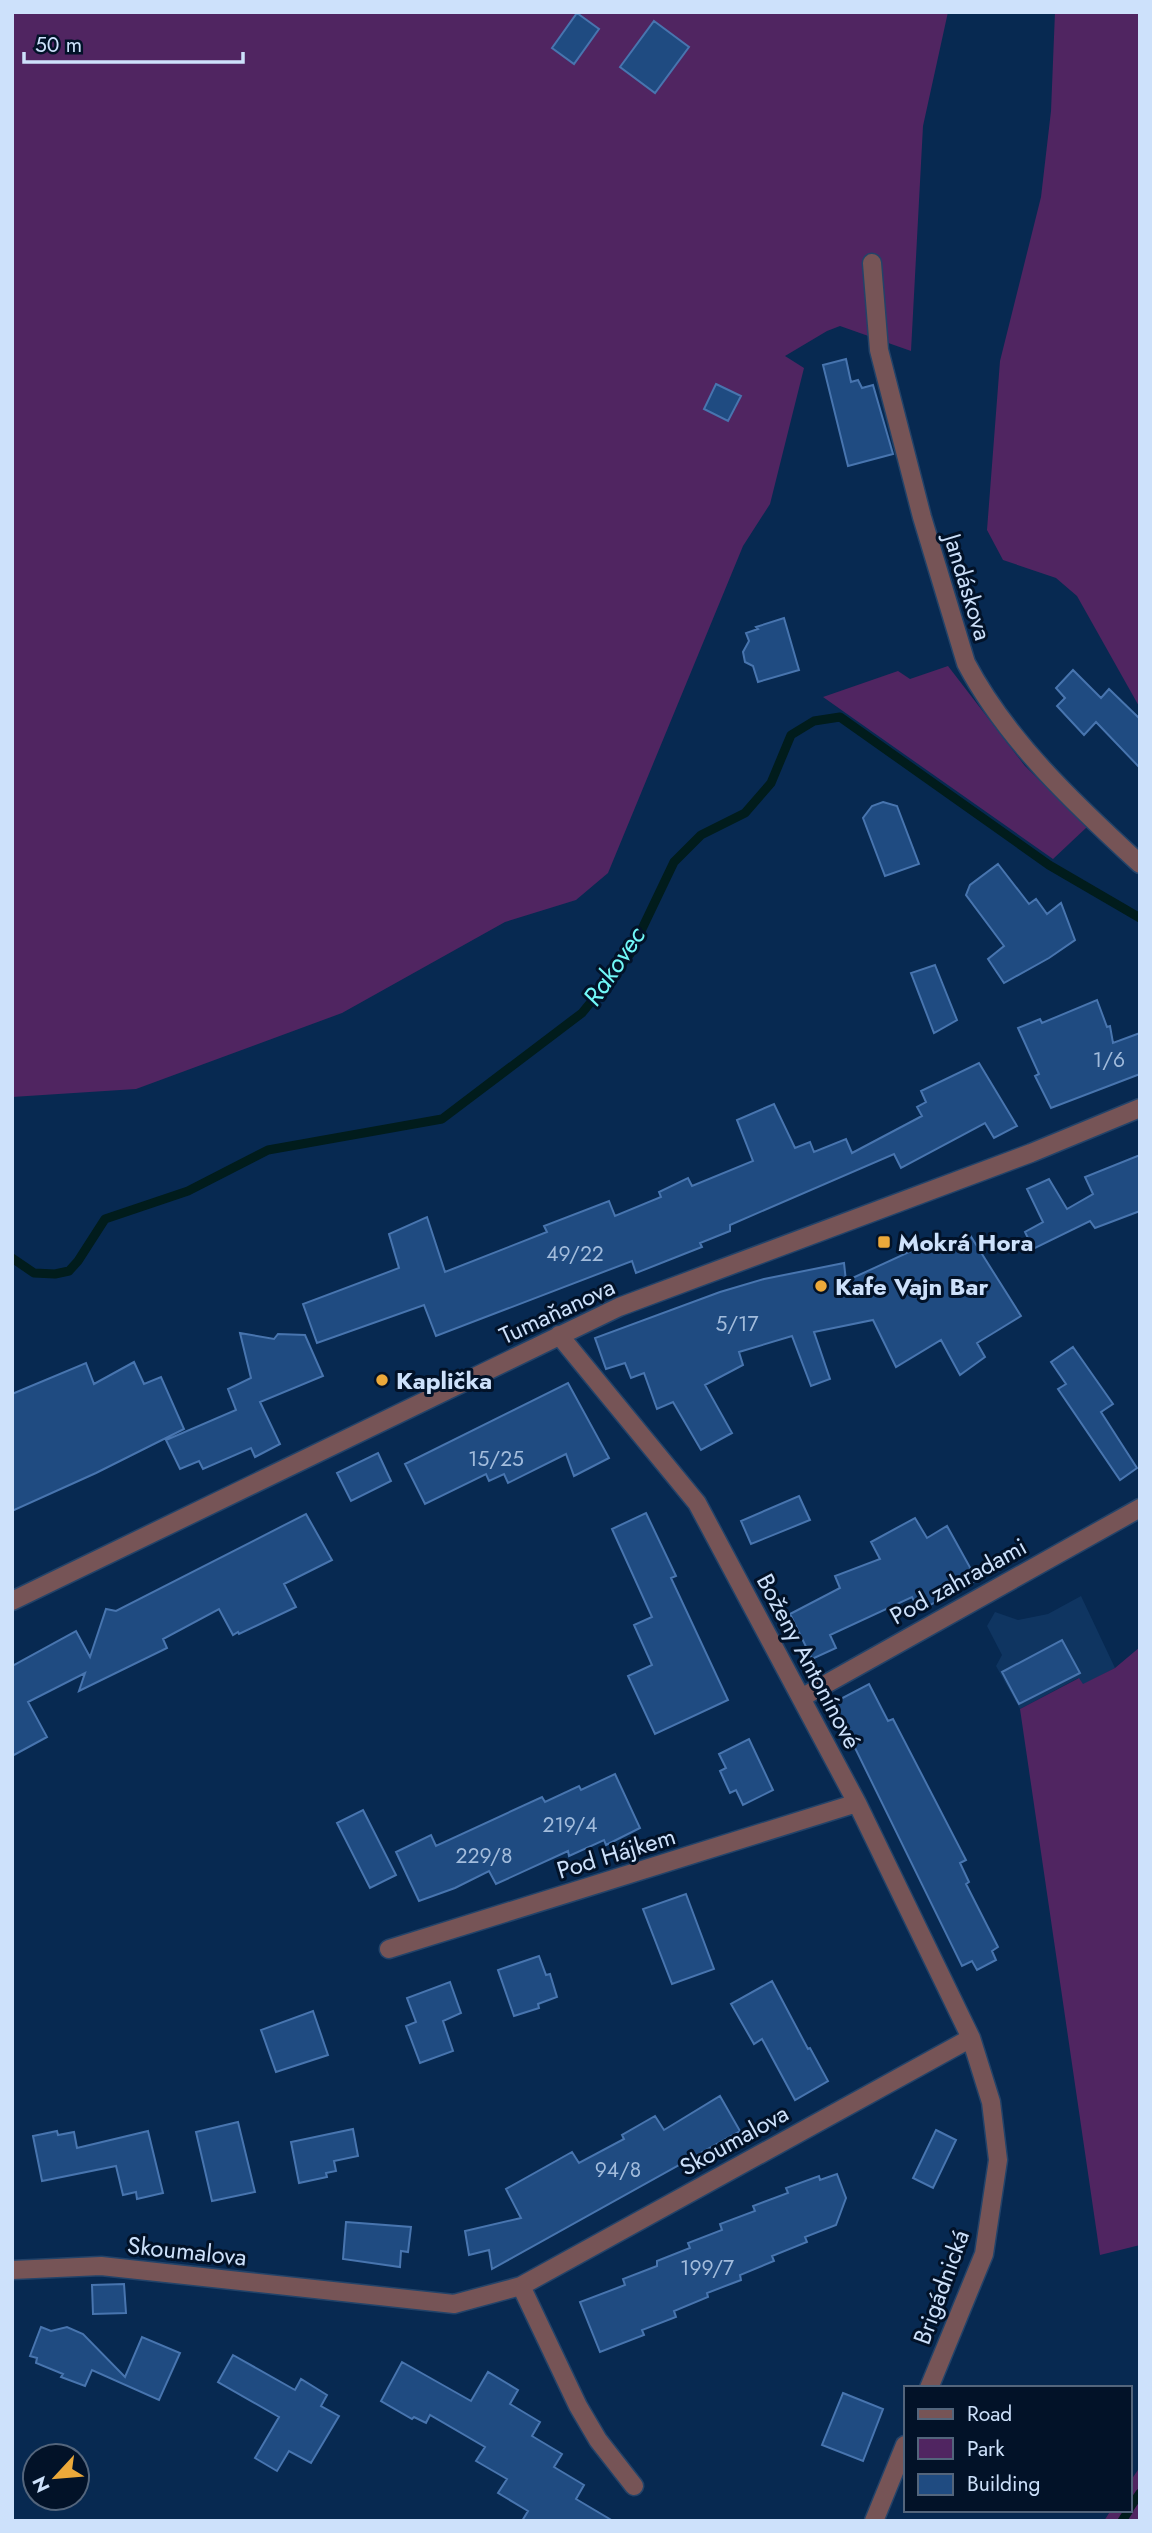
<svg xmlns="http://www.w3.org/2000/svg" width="1152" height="2533" viewBox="0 0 1152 2533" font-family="Jost,sans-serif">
  <rect width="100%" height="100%" fill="#072951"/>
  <path fill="#0f3561" d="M1081,1596L1115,1668L1083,1685L1078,1678L1020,1709L996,1666L1002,1655L987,1626L995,1612L1018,1620L1048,1614Z"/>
  <path fill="#502561" d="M12,12H948L923,126L911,351L840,326L827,331L785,356L804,368L770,504L743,546L608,873L576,900L505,922L342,1013L136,1089L12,1097Z
    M1055,12H1140V708L1077,596L1056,578L1003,560L987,530L1000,361L1041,197L1051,111Z
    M948,666L1025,766L1087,827L1053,859L823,697L898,671L910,679Z
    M1140,1647V2245L1100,2255L1020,1709L1079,1678L1083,1684L1115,1668Z
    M1140,2467V2521H1104L1111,2510H1129V2483Z"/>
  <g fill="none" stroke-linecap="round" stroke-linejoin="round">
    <path stroke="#011c1c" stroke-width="9" d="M12,1258L34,1273L55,1274L69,1271L78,1261L105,1219L188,1191L268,1150L442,1119L582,1013L630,954L674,862L701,835L745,813L771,783L791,735L814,721L840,717L1049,865L1140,918
      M1129,2509L1140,2493
      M1122,2521L1129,2510"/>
  </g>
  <path fill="#1f4b81" stroke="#4875af" stroke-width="2" d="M577,13L599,29L574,64L552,48Z
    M654,21L689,47L655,93L620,67Z
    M846,359L851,382L858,380L862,388L873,385L893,454L848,466L823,365Z
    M716,384L741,396L728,421L704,409Z
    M784,618L799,670L758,682L753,666L745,662L743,652L749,641L746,633L758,629L756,627Z
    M1073,670L1101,698L1109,689L1140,719V768L1096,722L1084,735L1057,706L1065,698L1056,688Z
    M883,802L897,806L919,864L885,876L863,818L872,806Z
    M998,864L1029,904L1036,899L1047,914L1061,903L1075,940L1049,958L1004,983L988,959L1004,946L966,895L970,885Z
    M935,965L957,1020L934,1033L911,973Z
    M1097,1000L1107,1027L1110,1026L1113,1043L1140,1033V1074L1051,1108L1035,1076L1039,1074L1018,1028L1040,1019L1042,1023Z
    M979,1063L1017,1126L994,1138L985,1123L901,1168L894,1154L730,1225V1231L700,1243L702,1247L684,1254L636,1273L632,1261L436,1336L424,1305L317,1343L303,1304L399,1268L389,1234L427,1217L445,1272L547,1232L544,1226L609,1201L615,1216L661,1197L659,1192L688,1178L692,1186L753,1161L737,1120L774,1104L795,1148L810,1142L814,1152L846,1139L852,1153L922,1116L917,1107L926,1102L921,1091Z
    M1140,1155V1211L1095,1228L1090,1221L1033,1249L1025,1232L1043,1222L1027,1189L1049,1179L1067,1209L1093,1194L1085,1177Z
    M970,1235L1021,1316L977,1343L985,1357L960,1375L941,1340L896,1367L873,1320L814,1332L830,1379L811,1386L792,1336L739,1352L743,1365L705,1385L732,1433L701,1450L673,1402L657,1409L644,1373L631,1378L625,1363L606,1369L595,1338L720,1292L764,1279L844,1263L846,1281L935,1240L941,1251Z
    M240,1333L274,1339L278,1334L305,1335L323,1376L260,1402L280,1444L255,1457L251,1448L203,1469L199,1461L180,1469L166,1440L236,1410L228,1389L251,1378Z
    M1073,1347L1113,1404L1101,1412L1137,1468L1120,1480L1058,1389L1066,1384L1051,1362Z
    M134,1362L144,1384L161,1377L184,1429L96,1473L12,1511V1394L86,1363L94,1384Z
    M568,1383L609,1458L574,1476L566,1454L508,1483L504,1474L489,1481L486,1474L425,1504L405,1464Z
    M378,1453L391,1481L351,1501L337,1473Z
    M799,1496L810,1520L751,1544L741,1521Z
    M646,1513L676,1576L671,1578L728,1700L655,1734L628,1676L652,1665L634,1625L652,1617L612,1529Z
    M306,1514L332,1560L284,1584L296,1607L239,1634L238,1632L233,1635L219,1609L163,1639L167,1648L79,1691L85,1673L28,1702L47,1737L12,1756V1666L76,1631L90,1657L106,1609L116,1611Z
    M915,1518L927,1538L947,1526L977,1580L919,1611L912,1597L830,1635L836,1648L812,1659L790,1614L840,1588L835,1576L880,1559L871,1542Z
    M1062,1640L1080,1673L1019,1704L1002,1672Z
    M869,1684L888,1721L893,1719L966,1860L960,1863L969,1882L966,1884L998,1947L992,1951L996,1960L977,1970L972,1961L962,1966L833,1703Z
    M749,1739L773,1790L743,1805L736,1790L730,1793L720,1771L726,1768L719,1754Z
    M615,1774L640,1828L606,1845L604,1840L569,1856L568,1851L496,1884L489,1871L455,1888L419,1901L396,1852L431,1835L436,1846L542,1797L545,1802L579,1786L581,1790Z
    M363,1810L396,1875L370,1888L337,1823Z
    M686,1894L714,1969L672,1984L643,1909Z
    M539,1956L546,1975L550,1974L557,1997L538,2004L539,2008L514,2016L498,1970Z
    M772,1981L808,2049L810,2048L828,2081L795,2100L762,2039L754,2044L731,2004Z
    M450,1982L461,2013L443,2021L453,2051L420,2063L406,2026L416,2022L407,1998Z
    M313,2011L328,2055L276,2072L261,2030Z
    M720,2096L740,2131L492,2269L489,2250L469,2255L465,2231L521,2218L506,2189L572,2152L579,2163L624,2139L622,2135L655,2116L664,2130Z
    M238,2122L255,2192L212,2201L196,2132Z
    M353,2129L358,2156L334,2161L336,2171L326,2173L327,2177L299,2183L291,2142Z
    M936,2130L956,2140L933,2188L913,2178Z
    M57,2131L58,2135L74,2132L77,2148L148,2131L163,2193L137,2199L136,2192L123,2195L116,2166L42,2181L33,2136Z
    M837,2174L846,2198L836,2225L805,2237L807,2242L772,2256L774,2261L740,2275L741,2280L707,2293L708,2297L674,2311L676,2317L642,2330L644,2335L600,2352L580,2302L625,2285L623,2279L657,2266V2261L690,2248L688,2243L722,2230L720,2224L755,2211L753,2206L788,2193L786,2188L819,2176L820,2180Z
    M346,2222L411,2227L408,2252L401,2251L400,2267L343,2259Z
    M124,2284L126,2313L93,2314L92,2285Z
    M41,2327L51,2331L67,2327L83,2334L125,2377L142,2337L180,2353L159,2400L92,2370L85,2386L61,2377L63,2374L36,2363L37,2358L30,2356Z
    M233,2355L295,2390L301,2379L327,2395L321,2406L339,2416L311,2463L289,2451L277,2471L255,2458L279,2417L218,2382Z
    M402,2362L471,2401L488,2372L518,2390L510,2404L540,2422L532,2436L562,2454L554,2467L584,2485L576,2499L613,2521H522L528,2511L498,2493L507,2479L476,2461L485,2447L430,2415L426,2423L414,2417L412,2419L381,2401Z
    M843,2393L883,2409L863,2461L822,2445Z"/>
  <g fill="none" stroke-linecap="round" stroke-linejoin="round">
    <g stroke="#234369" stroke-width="21">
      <path id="minor" d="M872,263L879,350L922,517L966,663C1007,741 1076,805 1140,864
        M559,1335L697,1503L857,1803L971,2038L991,2102L998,2160L984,2254L929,2388
        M12,1601L619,1307L1031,1153L1140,1108
        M801,1698L1140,1508
        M389,1949L857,1803
        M12,2270L101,2266L454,2304L521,2286L971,2038
        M521,2286L578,2406L598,2440L634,2486
        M874,2521L905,2445"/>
    </g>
    <use href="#minor" stroke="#765456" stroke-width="18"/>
  </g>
  <g fill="#eca93a" stroke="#021228" stroke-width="2.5">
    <rect x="877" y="1235" width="14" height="14" rx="3.5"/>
    <circle cx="821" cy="1286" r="7"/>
    <circle cx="382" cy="1380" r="7"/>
  </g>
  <g text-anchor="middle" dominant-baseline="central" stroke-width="6" stroke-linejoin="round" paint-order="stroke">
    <g font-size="21" fill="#a2bcdc">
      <text x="1109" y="1060">1/6</text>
      <text x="575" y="1254">49/22</text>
      <text x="737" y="1324">5/17</text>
      <text x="496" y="1459">15/25</text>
      <text x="570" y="1825">219/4</text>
      <text x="484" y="1856">229/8</text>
      <text x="618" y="2170">94/8</text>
      <text x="707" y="2268">199/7</text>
    </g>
    <g font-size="24" fill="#cde1fb" stroke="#021228">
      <text transform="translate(968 587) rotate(73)">Jandáskova</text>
      <text transform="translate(557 1311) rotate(-25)">Tumaňanova</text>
      <text transform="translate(958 1581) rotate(-29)">Pod zahradami</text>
      <text transform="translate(809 1661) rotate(62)">Boženy Antonínové</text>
      <text transform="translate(616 1853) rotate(-17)">Pod Hájkem</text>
      <text transform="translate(734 2140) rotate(-29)">Skoumalova</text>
      <text transform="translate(187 2251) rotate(6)">Skoumalova</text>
      <text transform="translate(941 2287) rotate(-70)">Brigádnická</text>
    </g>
    <g font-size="24" font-weight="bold" fill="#cde1fb" stroke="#021228" text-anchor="start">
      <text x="898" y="1242">Mokrá Hora</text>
      <text x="835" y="1286">Kafe Vajn Bar</text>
      <text x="396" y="1380">Kaplička</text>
    </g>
    <g font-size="26" font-style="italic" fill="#71f8f8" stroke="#021228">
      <text transform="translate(614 966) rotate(-56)">Rakovec</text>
    </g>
  </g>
  <rect width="1152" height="2533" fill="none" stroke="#cde1fb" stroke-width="28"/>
  <rect x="904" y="2386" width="228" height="126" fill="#021228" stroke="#53657c" stroke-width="2"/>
  <rect x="918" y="2409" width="35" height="10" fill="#765456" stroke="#53657c" stroke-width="2"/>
  <text x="967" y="2421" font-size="21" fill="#cde1fb">Road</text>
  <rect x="918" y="2438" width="35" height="21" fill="#502561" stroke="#53657c" stroke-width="2"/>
  <text x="967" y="2456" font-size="21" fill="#cde1fb">Park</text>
  <rect x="918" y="2474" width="35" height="21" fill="#1f4b81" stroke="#53657c" stroke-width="2"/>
  <text x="967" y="2491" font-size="21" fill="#cde1fb">Building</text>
  <g transform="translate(56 2477) rotate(244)"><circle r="33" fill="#021228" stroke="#53657c" stroke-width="2"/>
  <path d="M0-5L12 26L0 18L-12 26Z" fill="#eca93a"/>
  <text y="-10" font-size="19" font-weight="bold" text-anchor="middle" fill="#cde1fb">N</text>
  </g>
  <path d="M24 52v10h219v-10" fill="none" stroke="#cde1fb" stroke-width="3.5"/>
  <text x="35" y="52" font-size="21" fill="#cde1fb" stroke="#021228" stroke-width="5" paint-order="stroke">50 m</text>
</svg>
